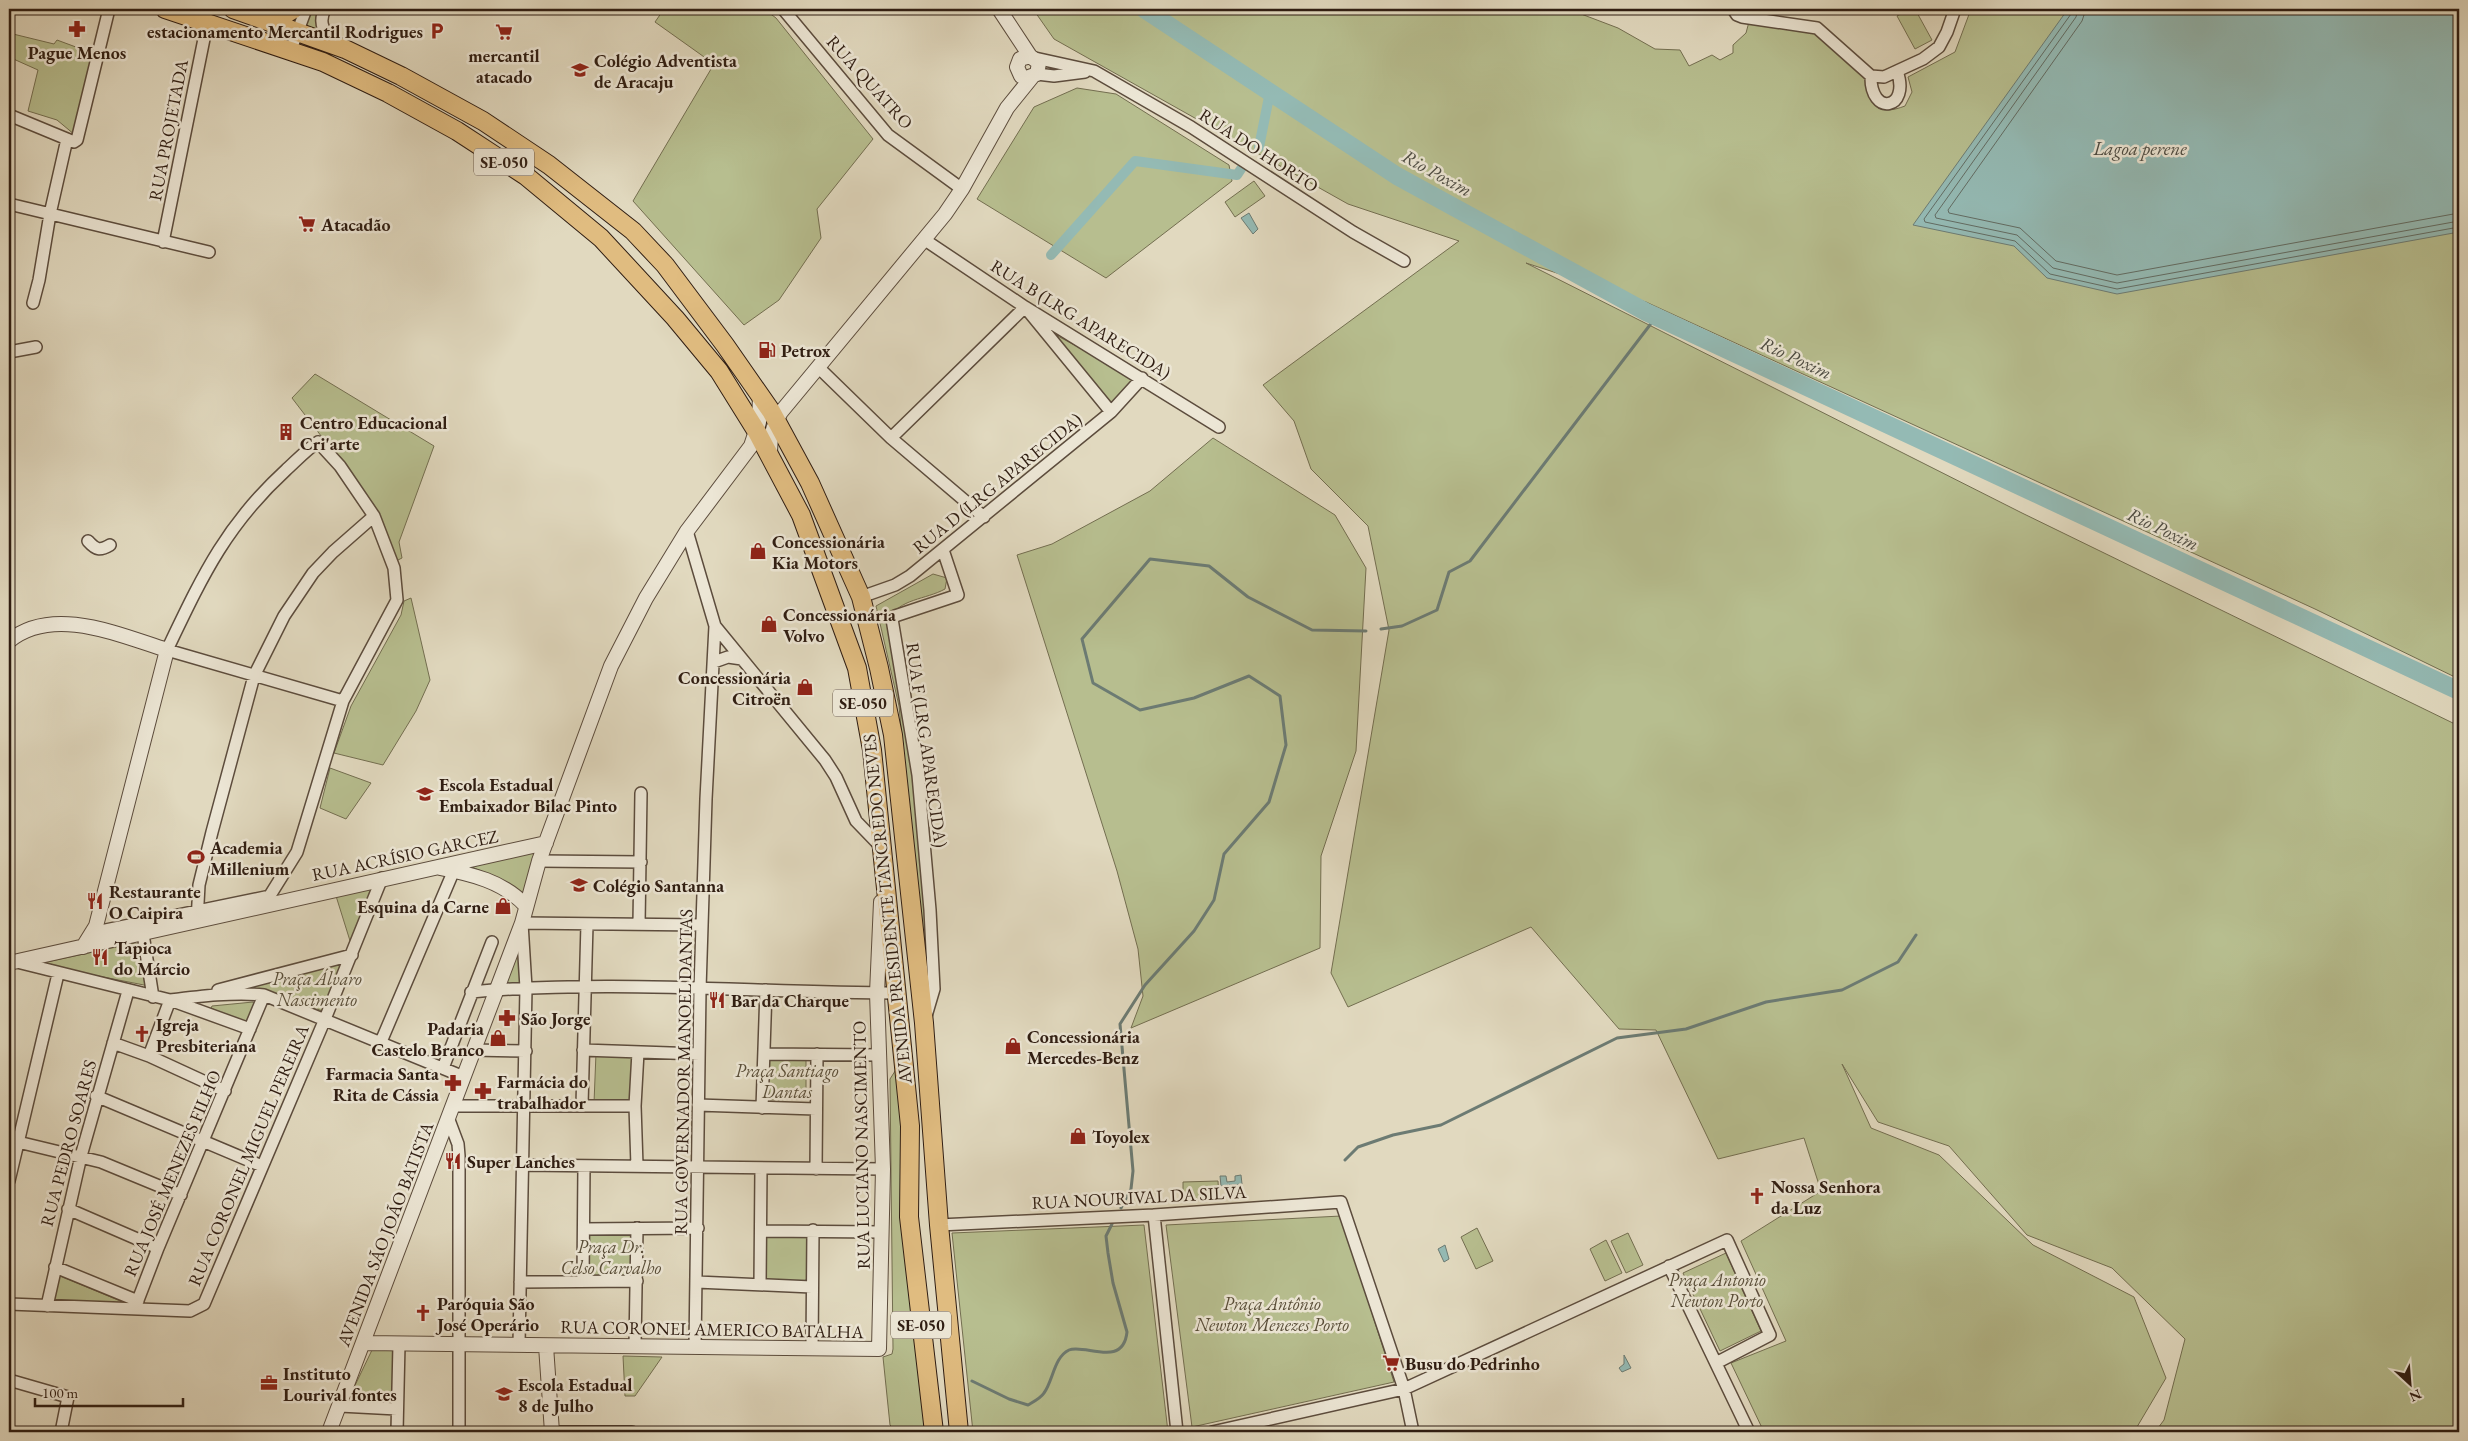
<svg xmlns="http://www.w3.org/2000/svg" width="2468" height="1441" viewBox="0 0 2468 1441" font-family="'EB Garamond',serif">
  <rect width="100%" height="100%" fill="#e1d9bf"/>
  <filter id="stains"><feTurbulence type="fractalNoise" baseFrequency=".004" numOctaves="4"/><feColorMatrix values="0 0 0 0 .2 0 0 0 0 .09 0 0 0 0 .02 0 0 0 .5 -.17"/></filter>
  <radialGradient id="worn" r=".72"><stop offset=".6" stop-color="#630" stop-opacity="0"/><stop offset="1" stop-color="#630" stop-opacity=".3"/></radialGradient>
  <path fill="#b7be8f" stroke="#736e50" d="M313,9H322L320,31L305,25Z
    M664,9H764L776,18L873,139L817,209L821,238L779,300L744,325L633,201L714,64L655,22Z
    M1033,9H1568L1618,28L1655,49L1680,50L1689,66L1712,55L1720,60L1733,53V45L1746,33L1750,18L1809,26L1868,80C1868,107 1879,116 1905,106L1912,92L1908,77L1955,52L1971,9H2459V679L2315,609L1646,302L1526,263L2022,513L2459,726V1432H2155L2164,1420L2185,1339L2112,1268L2027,1235L1949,1146L1878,1122L1842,1064L1871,1128L1939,1155L2033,1245L2134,1297L2166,1378L2134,1432H1764L1731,1363L1786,1341L1741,1241L1821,1191L1804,1138L1718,1159L1656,1030L1619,1029L1531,927L1348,1007L1331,973L1389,630L1368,526L1311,469L1294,421L1263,385L1459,241L1348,204L1054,39Z
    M1910,9H1915L1932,40L1915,49L1897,16Z
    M9,33L54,44L57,40L92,53L75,135L57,120L28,111L38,70L9,57Z
    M1077,88L1116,94L1229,165L1232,181L1106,278L977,199L1034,107Z
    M1254,181L1265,196L1235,217L1225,202Z
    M1050,332L1137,378L1112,406Z
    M315,374L434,446L399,542L402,558L396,561L374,505L292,398Z
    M1213,438L1335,515L1366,568L1356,751L1321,856L1320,948L1131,1028L1143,996L1138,949L1117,871L1017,555L1052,544L1150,491Z
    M933,574L947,578L945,589C925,600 900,598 888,620L907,708L932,992L926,991L899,706L876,606Z
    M411,598L430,680L416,711L383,765L334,753L351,706L401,615L404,601Z
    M330,768L371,783L346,819L320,808Z
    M539,849L523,894L506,882L472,867Z
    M376,886L351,944L336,896Z
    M135,943L140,945L149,986L37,964Z
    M518,945L523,985H505Z
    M351,959L328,1013L270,992L221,990Z
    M253,1002L256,1010L248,1026L211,1008L212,1006Z
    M596,1053L643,1054L641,1105L594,1103Z
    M767,1060H806V1099L767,1100Z
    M897,1068L928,1432H897L890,1425L883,1357L892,1354L893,1349L890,1079Z
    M1218,1181L1219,1200L1183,1201V1182Z
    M1341,1216L1394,1382L1192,1427L1166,1225Z
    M1144,1225L1168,1432H973L952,1233Z
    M1477,1228L1493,1261L1476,1269L1461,1237Z
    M764,1231L809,1232L808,1282L763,1281Z
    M632,1233L634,1278L588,1279V1234Z
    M1628,1233L1643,1265L1626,1273L1611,1241Z
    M1606,1240L1622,1273L1605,1281L1590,1249Z
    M1726,1253L1761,1331L1720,1351L1683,1273Z
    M58,1275L130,1305L54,1302Z
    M372,1350H394L392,1405L347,1402Z
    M623,1356L662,1357L635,1396H625Z"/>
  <path fill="#94bab4" stroke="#6c7b73" d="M2068,9H2459V232L2117,294L2047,278L2014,246L1913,225Z
    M1249,213L1258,229L1253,234L1241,218Z
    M1241,1175L1242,1184L1221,1186L1220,1176H1226L1227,1182L1235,1181V1176Z
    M1445,1245L1449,1259L1444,1262L1438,1249Z
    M1624,1355L1631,1368L1622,1372L1619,1368L1624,1364Z"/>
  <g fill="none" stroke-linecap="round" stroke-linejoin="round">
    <path stroke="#626c63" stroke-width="1" d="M2072,9L2071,14L1924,219L1925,222L2015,241L2050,274L2117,289L2459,227
      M2078,9L2076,17L1935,215L1936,218L2017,235L2053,268L2117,283L2459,221
      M2086,9L2082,21L1948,210L1949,213L2020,228L2056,261L2117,275L2459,213"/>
    <path stroke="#6c7b73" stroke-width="3" d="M1381,629L1402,626L1437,610L1449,572L1470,561L1656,317
      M1345,1160L1358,1147L1393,1135L1441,1125L1617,1038L1686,1029L1766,1002L1842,990L1898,962L1916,935
      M1121,1208L1131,1189L1133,1171L1120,1024L1145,985L1194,931L1214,900L1224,854L1269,802L1286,745L1280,696L1249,676L1194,698L1140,710L1093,683L1082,639L1150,559L1209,566L1248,597L1312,630L1366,631
      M972,1381L1009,1399L1028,1405C1033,1402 1041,1398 1044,1393C1053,1381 1054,1357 1069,1350C1084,1343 1123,1369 1127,1332L1113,1283L1108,1253L1106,1236L1112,1224
      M2451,1432L2459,1429"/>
    <path stroke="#94bab4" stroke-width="10" d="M1259,147L1270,92
      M1051,255L1135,161L1237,175L1241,169"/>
    <path stroke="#94bab4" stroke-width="18" d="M1144,9L1397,176L1646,312L2459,691"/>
    <g stroke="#5c4c3d" stroke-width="14">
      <path id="minor" d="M325,9C317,25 325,33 338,43
        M783,9L888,135L962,189
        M1733,9L1737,15L1742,17L1817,28L1871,76L1884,77L1923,59L1939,47L1947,32L1955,9
        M290,52L306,9
        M1035,58L1094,71L1191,127L1353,232L1404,261
        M1037,74L1054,76L1085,72
        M1871,76C1870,117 1911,110 1897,71
        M9,115L67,139L50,214L39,280L33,303
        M67,139L74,142L77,140L109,9
        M9,204L209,252
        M925,240L1025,307L1219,427
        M163,242L207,24
        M9,352L36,347
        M818,367L891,438L984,517
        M891,438L1025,307L1111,412
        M687,531L715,626L706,799L700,989L695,1347
        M88,541C96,550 100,551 110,545
        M861,597L895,585L910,576L1111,412L1142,378
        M715,626L825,760L836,777L856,821L883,849
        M714,662L728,657L742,659
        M539,861L641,862
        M264,905L297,852L343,701L397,600L394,568L374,516L340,466L318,442C306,450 296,461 286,470C225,526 202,577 167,650L343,701
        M197,921L199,885L212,832L254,676L284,616L313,573L333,552L374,516
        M639,924L641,793
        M91,933L270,896
        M143,934L153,997
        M17,962L170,1000L250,1029
        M218,990L352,955
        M471,992C613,979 755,993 897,993
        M170,1000C201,996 233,992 264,995L464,1077
        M926,1016L934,989L930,910L918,775L892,619L895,616L958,595L943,550
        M113,1043L149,1056L225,1091
        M380,1044L457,863
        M473,1050L526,1051
        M583,1050L699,1054
        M764,1054L880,1055
        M149,1056L170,1000
        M443,1068L492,942
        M96,1096L262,1166
        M582,1105L587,924
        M698,1105L816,1109
        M454,1106H635
        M762,1108L766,990
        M449,1120L458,1144L459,1156V1432
        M18,1142L101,1162L181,1195
        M522,1165L883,1169
        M637,1166L635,1106L638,1052
        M816,1169L817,1054
        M9,1181L58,974
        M68,1209L158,1248
        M1154,1215L1177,1432
        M939,1225L1154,1215L1341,1202L1404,1389L1413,1432
        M584,1229L698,1228
        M761,1231L881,1232
        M1669,1266L1749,1432
        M55,1267L138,1301
        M583,1280L584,1166
        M520,1282L637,1281
        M697,1282L812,1287
        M760,1285L761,1168
        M9,1304L190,1311L204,1304L325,1019L382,878
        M47,1306L81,1156L128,991
        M135,1308L158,1248L264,995
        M519,1344L526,988L522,923L702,925
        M635,1346L637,1228
        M812,1349L813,1230
        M9,1380L68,1397L61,1432
        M340,1406L397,1409
        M397,1432L399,1344
        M552,1432H632
        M1212,1432L1404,1389L1727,1240L1770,1335L1716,1363"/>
    </g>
    <g stroke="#5c4c3d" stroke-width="16">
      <path id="tertiary" d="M999,9L1030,56L1039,63L1037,74L1026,78L1021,76L1017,67L1020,59L1030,56
        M770,456C770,438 772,427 781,412L945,214L962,189L1007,108L1032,77
        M9,641C53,605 119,635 167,650L96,926L83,947
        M440,868C471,874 503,881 526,906
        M9,963L546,843
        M365,1343L879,1349L883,1169L877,993L881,902
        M546,1346L552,1432
        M329,1432L522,923L539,861L611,666L646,598L687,531L751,446L759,422L760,396"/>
    </g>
    <g stroke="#2f1d12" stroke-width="20">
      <path id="primary" d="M165,9L323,62L388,93L457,131L526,176L601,238L675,318L719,371L757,432L801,515L857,668L872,750L910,1126L909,1217L934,1432
        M233,9L345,49L401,76L483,121L549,165L633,231L665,265L725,345L771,411L810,483L861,597L879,668L893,735L924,1023L939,1225L959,1432
        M272,22L294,9"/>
    </g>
    <use href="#minor" stroke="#ece6d5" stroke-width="11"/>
    <use href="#tertiary" stroke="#ece6d5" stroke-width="14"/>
    <use href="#primary" stroke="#e0bc80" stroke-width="18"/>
  </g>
  <defs>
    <g id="pharmacy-bare" transform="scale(1.35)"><path d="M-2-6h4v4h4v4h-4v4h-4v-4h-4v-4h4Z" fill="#8f2418" stroke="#ece6d5" stroke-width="2.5" paint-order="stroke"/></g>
    <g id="parking-bare" transform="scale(1.35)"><path d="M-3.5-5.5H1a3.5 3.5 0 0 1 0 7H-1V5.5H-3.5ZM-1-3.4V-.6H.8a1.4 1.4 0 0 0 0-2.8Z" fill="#8f2418" stroke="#ece6d5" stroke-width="2.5" paint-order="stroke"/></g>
    <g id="supermarket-bare" transform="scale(1.35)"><path d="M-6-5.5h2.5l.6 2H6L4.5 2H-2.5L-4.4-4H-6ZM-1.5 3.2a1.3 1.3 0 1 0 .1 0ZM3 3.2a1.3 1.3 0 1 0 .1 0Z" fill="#8f2418" stroke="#ece6d5" stroke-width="2.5" paint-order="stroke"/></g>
    <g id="school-bare" transform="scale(1.35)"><path d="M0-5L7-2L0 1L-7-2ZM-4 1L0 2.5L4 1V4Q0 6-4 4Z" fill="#8f2418" stroke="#ece6d5" stroke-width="2.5" paint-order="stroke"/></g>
    <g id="fuel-bare" transform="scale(1.35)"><path d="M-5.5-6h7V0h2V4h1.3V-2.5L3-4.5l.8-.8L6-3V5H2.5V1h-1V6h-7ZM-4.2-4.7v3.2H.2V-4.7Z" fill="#8f2418" stroke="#ece6d5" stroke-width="2.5" paint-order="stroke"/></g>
    <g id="building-bare" transform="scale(1.35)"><path d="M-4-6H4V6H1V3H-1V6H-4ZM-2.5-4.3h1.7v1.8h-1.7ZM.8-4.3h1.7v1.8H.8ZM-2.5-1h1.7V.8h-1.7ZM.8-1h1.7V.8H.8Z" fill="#8f2418" stroke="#ece6d5" stroke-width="2.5" paint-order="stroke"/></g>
    <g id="shop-bare" transform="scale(1.35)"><path d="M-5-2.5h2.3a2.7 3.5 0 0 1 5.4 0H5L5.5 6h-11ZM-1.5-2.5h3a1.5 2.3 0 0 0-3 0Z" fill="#8f2418" stroke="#ece6d5" stroke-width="2.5" paint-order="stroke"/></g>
    <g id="stadium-bare" transform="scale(1.35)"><path d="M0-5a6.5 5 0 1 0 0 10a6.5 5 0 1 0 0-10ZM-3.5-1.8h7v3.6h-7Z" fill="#8f2418" stroke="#ece6d5" stroke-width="2.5" paint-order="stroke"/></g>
    <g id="restaurant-bare" transform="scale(1.35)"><path d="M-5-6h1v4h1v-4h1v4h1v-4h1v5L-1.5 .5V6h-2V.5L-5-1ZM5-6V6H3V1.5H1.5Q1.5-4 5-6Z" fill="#8f2418" stroke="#ece6d5" stroke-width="2.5" paint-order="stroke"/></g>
    <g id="church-bare" transform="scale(1.35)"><path d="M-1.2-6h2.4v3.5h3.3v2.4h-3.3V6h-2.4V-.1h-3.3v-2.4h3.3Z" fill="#8f2418" stroke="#ece6d5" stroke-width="2.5" paint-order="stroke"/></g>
    <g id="office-bare" transform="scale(1.35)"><path d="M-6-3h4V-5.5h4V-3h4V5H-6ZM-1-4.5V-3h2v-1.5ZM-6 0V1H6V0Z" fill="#8f2418" stroke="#ece6d5" stroke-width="2.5" paint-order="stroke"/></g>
  </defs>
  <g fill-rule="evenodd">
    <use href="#pharmacy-bare" x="77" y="29"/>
    <use href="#parking-bare" x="437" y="31"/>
    <use href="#supermarket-bare" x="504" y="32"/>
    <use href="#school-bare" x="580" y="70"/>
    <use href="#supermarket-bare" x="307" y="224"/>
    <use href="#fuel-bare" x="767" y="350"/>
    <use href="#building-bare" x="286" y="432"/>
    <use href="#shop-bare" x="758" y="551"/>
    <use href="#shop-bare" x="769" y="624"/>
    <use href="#shop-bare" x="805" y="687"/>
    <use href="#school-bare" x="425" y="794"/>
    <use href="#stadium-bare" x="196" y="857"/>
    <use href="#school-bare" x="579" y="885"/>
    <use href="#restaurant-bare" x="95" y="901"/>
    <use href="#shop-bare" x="503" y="906"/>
    <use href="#restaurant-bare" x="100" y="957"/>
    <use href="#restaurant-bare" x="717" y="1000"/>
    <use href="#pharmacy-bare" x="507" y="1018"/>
    <use href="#church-bare" x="142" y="1034"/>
    <use href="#shop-bare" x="498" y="1038"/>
    <use href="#shop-bare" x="1013" y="1046"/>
    <use href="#pharmacy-bare" x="453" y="1083"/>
    <use href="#pharmacy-bare" x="483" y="1091"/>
    <use href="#shop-bare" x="1078" y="1136"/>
    <use href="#restaurant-bare" x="453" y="1161"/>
    <use href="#church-bare" x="1757" y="1196"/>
    <use href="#church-bare" x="423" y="1313"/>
    <use href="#supermarket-bare" x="1391" y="1363"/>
    <use href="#office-bare" x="269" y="1383"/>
    <use href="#school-bare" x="504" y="1394"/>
  </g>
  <g text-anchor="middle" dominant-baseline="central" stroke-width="5" stroke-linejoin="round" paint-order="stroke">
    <g fill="#ece6d5" stroke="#68594c" stroke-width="1">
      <rect x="474" y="148.5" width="60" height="27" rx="4"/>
      <rect x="833" y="689.5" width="60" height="27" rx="4"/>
      <rect x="891" y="1311.5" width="60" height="27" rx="4"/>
    </g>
    <g font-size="16" font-weight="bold" fill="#2f1d12">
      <text x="504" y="162">SE-050</text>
      <text x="863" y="703">SE-050</text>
      <text x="921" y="1325">SE-050</text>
    </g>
    <g font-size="18" font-weight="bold" fill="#2f1d12" stroke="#ece6d5" text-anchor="start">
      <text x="423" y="31" text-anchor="end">estacionamento Mercantil Rodrigues</text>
      <text x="77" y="52" text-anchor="middle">Pague Menos</text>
      <text x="504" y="55" text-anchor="middle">mercantil<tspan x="504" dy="21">atacado</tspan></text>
      <text x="594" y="60">Colégio Adventista<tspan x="594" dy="21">de Aracaju</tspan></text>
      <text x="321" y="224">Atacadão</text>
      <text x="781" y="350">Petrox</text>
      <text x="300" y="422">Centro Educacional<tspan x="300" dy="21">Cri'arte</tspan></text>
      <text x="772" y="541">Concessionária<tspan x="772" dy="21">Kia Motors</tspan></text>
      <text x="783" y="614">Concessionária<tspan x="783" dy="21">Volvo</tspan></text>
      <text x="791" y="677" text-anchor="end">Concessionária<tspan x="791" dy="21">Citroën</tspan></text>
      <text x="439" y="784">Escola Estadual<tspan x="439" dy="21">Embaixador Bilac Pinto</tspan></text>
      <text x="210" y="847">Academia<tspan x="210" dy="21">Millenium</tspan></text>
      <text x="593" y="885">Colégio Santanna</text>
      <text x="109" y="891">Restaurante<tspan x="109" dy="21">O Caipira</tspan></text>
      <text x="489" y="906" text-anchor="end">Esquina da Carne</text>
      <text x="114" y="947">Tapioca<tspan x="114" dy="21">do Márcio</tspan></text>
      <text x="731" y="1000">Bar da Charque</text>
      <text x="521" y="1018">São Jorge</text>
      <text x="156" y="1024">Igreja<tspan x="156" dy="21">Presbiteriana</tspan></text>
      <text x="484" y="1028" text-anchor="end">Padaria<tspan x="484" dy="21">Castelo Branco</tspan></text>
      <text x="1027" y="1036">Concessionária<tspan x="1027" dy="21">Mercedes-Benz</tspan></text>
      <text x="439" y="1073" text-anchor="end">Farmacia Santa<tspan x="439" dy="21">Rita de Cássia</tspan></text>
      <text x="497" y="1081">Farmácia do<tspan x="497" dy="21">trabalhador</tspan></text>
      <text x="1092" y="1136">Toyolex</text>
      <text x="467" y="1161">Super Lanches</text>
      <text x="1771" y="1186">Nossa Senhora<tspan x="1771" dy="21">da Luz</tspan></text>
      <text x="437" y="1303">Paróquia São<tspan x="437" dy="21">José Operário</tspan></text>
      <text x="1405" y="1363">Busu do Pedrinho</text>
      <text x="283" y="1373">Instituto<tspan x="283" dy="21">Lourival fontes</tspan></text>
      <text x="518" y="1384">Escola Estadual<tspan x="518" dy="21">8 de Julho</tspan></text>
    </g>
    <g font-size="18" fill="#2f1d12" stroke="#ece6d5">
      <text transform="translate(870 82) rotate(48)">RUA QUATRO</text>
      <text transform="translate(168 130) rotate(-79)">RUA PROJETADA</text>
      <text transform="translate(1259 150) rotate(33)">RUA DO HORTO</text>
      <text transform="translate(1081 319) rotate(32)">RUA B (LRG APARECIDA)</text>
      <text transform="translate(997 483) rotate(-39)">RUA D (LRG APARECIDA)</text>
      <text transform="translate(927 745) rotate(82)">RUA F (LRG APARECIDA)</text>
      <text transform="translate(405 855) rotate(-12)">RUA ACRÍSIO GARCEZ</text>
      <text transform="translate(887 909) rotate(-96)">AVENIDA PRESIDENTE TANCREDO NEVES</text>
      <text transform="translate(683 1072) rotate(-89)">RUA GOVERNADOR MANOEL DANTAS</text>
      <text transform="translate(68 1143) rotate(-75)">RUA PEDRO SOARES</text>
      <text transform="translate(861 1145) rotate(-91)">RUA LUCIANO NASCIMENTO</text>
      <text transform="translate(248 1155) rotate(-67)">RUA CORONEL MIGUEL PEREIRA</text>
      <text transform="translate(172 1173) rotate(-67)">RUA JOSÉ MENEZES FILHO</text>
      <text transform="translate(1139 1197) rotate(-3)">RUA NOURIVAL DA SILVA</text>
      <text transform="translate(385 1234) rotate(-69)">AVENIDA SÃO JOÃO BATISTA</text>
      <text transform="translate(712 1329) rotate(1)">RUA CORONEL AMERICO BATALHA</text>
    </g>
    <g font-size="18" font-style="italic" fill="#584d38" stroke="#ece6d5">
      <text x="317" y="978">Praça Álvaro<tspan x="317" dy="21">Nascimento</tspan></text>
      <text x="787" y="1070">Praça Santiago<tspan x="787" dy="21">Dantas</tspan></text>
      <text x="611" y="1246">Praça Dr.<tspan x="611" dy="21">Celso Carvalho</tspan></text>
      <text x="1717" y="1279">Praça Antonio<tspan x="1717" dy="21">Newton Porto</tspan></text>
      <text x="1272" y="1303">Praça Antônio<tspan x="1272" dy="21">Newton Menezes Porto</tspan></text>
    </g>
    <g font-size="19" font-style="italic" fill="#4d4c43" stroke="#ece6d5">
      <text x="2140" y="148">Lagoa perene</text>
      <text transform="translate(1437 173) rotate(29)">Rio Poxim</text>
      <text transform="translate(1796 358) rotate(25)">Rio Poxim</text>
      <text transform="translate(2163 529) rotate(25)">Rio Poxim</text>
    </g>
  </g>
  <rect width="2468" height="1441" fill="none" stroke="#e1d9bf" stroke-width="30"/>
  <rect x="10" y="10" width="2448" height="1421" fill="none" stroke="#2f1d12" stroke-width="2.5"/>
  <rect x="15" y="15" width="2438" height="1411" fill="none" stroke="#2f1d12"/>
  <g transform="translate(2410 1384) rotate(154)" stroke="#ece6d5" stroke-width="4" paint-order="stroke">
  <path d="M0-4L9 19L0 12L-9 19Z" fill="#2f1d12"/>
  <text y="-8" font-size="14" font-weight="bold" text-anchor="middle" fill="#2f1d12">N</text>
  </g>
  <path d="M35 1398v8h148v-8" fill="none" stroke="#2f1d12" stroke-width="2.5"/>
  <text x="42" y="1398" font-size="15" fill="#2f1d12" stroke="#ece6d5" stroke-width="4" paint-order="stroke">100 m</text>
  <rect width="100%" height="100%" filter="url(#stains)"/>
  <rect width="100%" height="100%" fill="url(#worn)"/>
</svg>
